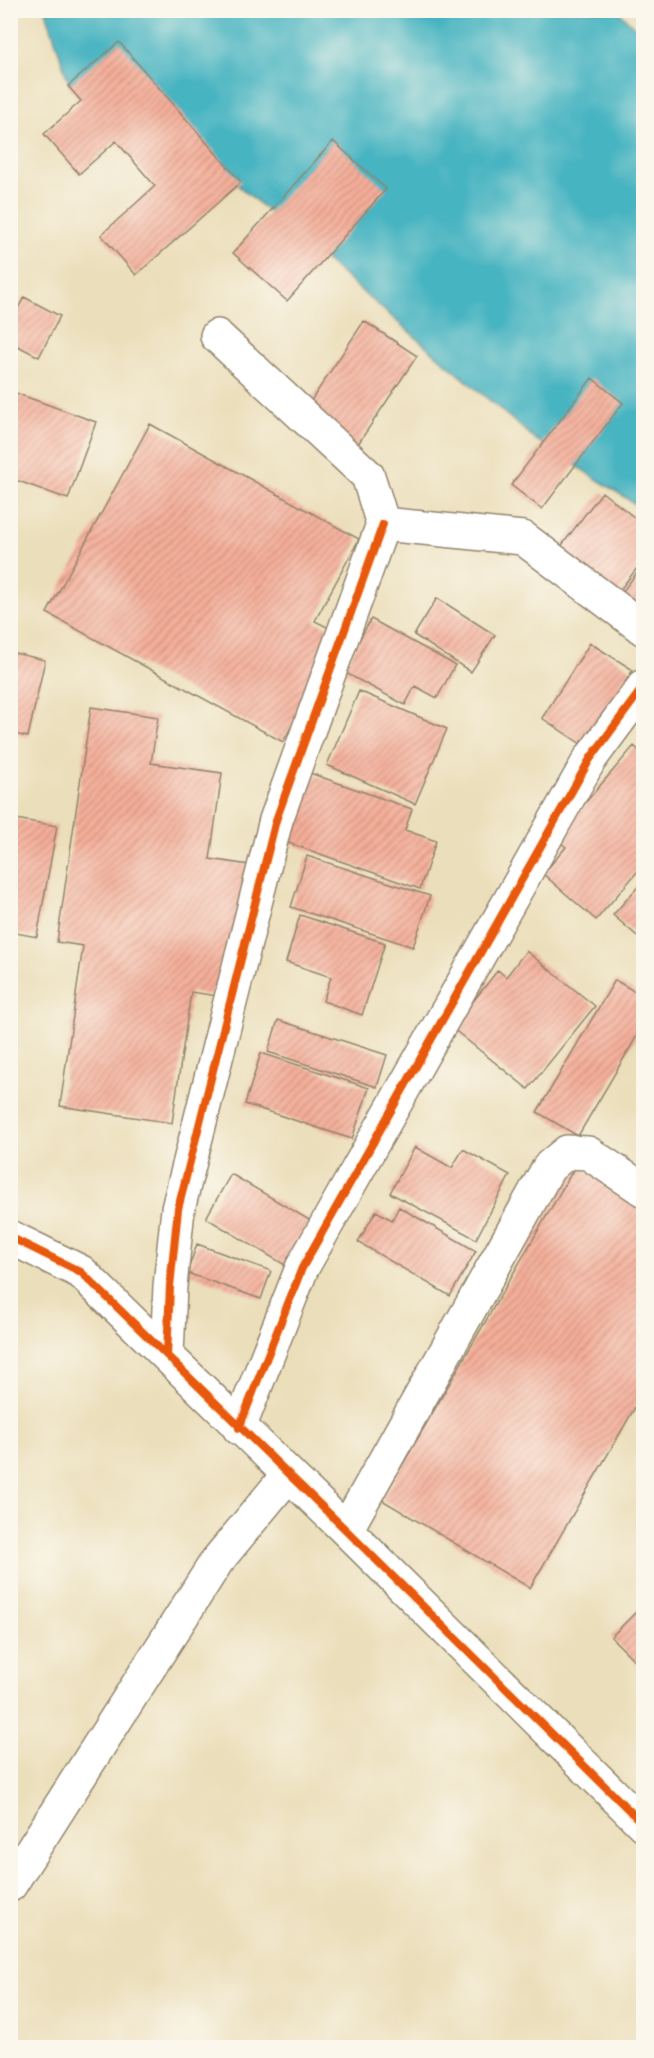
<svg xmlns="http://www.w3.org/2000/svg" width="654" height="2058" viewBox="0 0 654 2058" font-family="'Architects Daughter',sans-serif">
  <defs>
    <pattern id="building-hatch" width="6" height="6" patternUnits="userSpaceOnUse" patternTransform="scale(1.5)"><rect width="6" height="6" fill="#f5af9a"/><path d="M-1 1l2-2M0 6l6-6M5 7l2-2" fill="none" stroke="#c88f7d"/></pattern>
  </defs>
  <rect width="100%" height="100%" fill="#fbf7ec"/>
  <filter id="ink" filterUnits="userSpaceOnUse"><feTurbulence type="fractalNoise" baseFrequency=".0167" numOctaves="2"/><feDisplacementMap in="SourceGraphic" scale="12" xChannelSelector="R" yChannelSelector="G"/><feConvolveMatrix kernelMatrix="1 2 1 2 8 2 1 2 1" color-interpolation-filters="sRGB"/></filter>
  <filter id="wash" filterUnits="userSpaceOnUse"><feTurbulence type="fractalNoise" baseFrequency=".008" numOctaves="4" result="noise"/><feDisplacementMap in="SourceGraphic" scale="24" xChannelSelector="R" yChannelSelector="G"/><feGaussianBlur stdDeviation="1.35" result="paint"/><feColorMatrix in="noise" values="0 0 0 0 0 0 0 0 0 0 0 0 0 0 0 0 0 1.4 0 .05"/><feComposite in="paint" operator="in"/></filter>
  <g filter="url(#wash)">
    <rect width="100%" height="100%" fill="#ebdeba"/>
    <path fill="#46b4c1" stroke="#406f70" stroke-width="1.5" d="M46,11H618L643,36V509L535,439L227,176L118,57L69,84Z"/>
    <g id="blocks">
      <path fill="url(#building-hatch)" d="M119,42L241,182L136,275L101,235L155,186L116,141L79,174L44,134L81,101L68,86Z
        M333,141L386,189L287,301L233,253Z
        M24,297L60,316L39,357L10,342V324Z
        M364,321L417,356L354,450L302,414Z
        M592,378L623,403L542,509L511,485Z
        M10,391L96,422L68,499L10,478Z
        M150,424L359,539L315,621L341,634L283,742L47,613Z
        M602,492L644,525V559L613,599L556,553Z
        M644,564V615L619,596Z
        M437,598L495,635L471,672L414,635Z
        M371,619L455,665L437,698L415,686L405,705L342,671Z
        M590,643L633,670L584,746L542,718Z
        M10,652L45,660L28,737L10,733Z
        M359,691L447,729L415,804L327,765Z
        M91,707L158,717L151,763L222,773L210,859L249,865L230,998L191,992L172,1123L60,1106L83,946L57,942Z
        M634,746L644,755V864L596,920L543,874L566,847L555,838Z
        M307,772L412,809L405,830L436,841L420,889L283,841Z
        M10,818L57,826L37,937L10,932Z
        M307,856L430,896L413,947L291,907Z
        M644,880V942L613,915Z
        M300,915L385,943L362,1015L323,1001L331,977L286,962Z
        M526,951L595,1006L528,1089L452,1028L498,970L506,977Z
        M615,980L644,997V1024L578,1136L537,1112Z
        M278,1020L387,1055L377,1087L268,1052Z
        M261,1053L369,1088L352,1139L245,1104Z
        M415,1147L452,1168L463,1149L510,1175L476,1239L390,1193Z
        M576,1165L644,1205V1392L530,1588L382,1500Z
        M231,1174L311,1221L285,1265L206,1218Z
        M399,1207L476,1251L450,1296L358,1242L376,1211L392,1220Z
        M197,1244L271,1271L261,1299L187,1273Z
        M644,1604V1670L611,1637Z"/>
    </g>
  </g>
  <g filter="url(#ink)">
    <use href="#blocks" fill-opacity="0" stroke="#93846c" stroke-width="1.5"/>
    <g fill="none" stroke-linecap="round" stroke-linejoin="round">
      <g stroke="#93846c" stroke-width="36">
        <path id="minor" d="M217,336L368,476L383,524L523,538L644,629
          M10,1237L81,1272L346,1530L644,1825
          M167,1355L170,1286L178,1209L276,820L383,524
          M239,1428L302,1268L590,759L644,686
          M346,1530L549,1167L567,1152L588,1153L644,1190
          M10,1885L217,1561L288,1475"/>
      </g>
      <use href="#minor" stroke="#fff" stroke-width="33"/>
      <g stroke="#fbf7ec" stroke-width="11">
        <path id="cycleway" d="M10,1237L81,1272L346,1530L644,1825
          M167,1355L170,1286L178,1209L276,820L383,524
          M239,1428L302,1268L590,759L644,686"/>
      </g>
      <use href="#cycleway" stroke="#e8590c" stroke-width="8"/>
    </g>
  </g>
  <rect width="654" height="2058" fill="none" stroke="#fbf7ec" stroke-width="36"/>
</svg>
